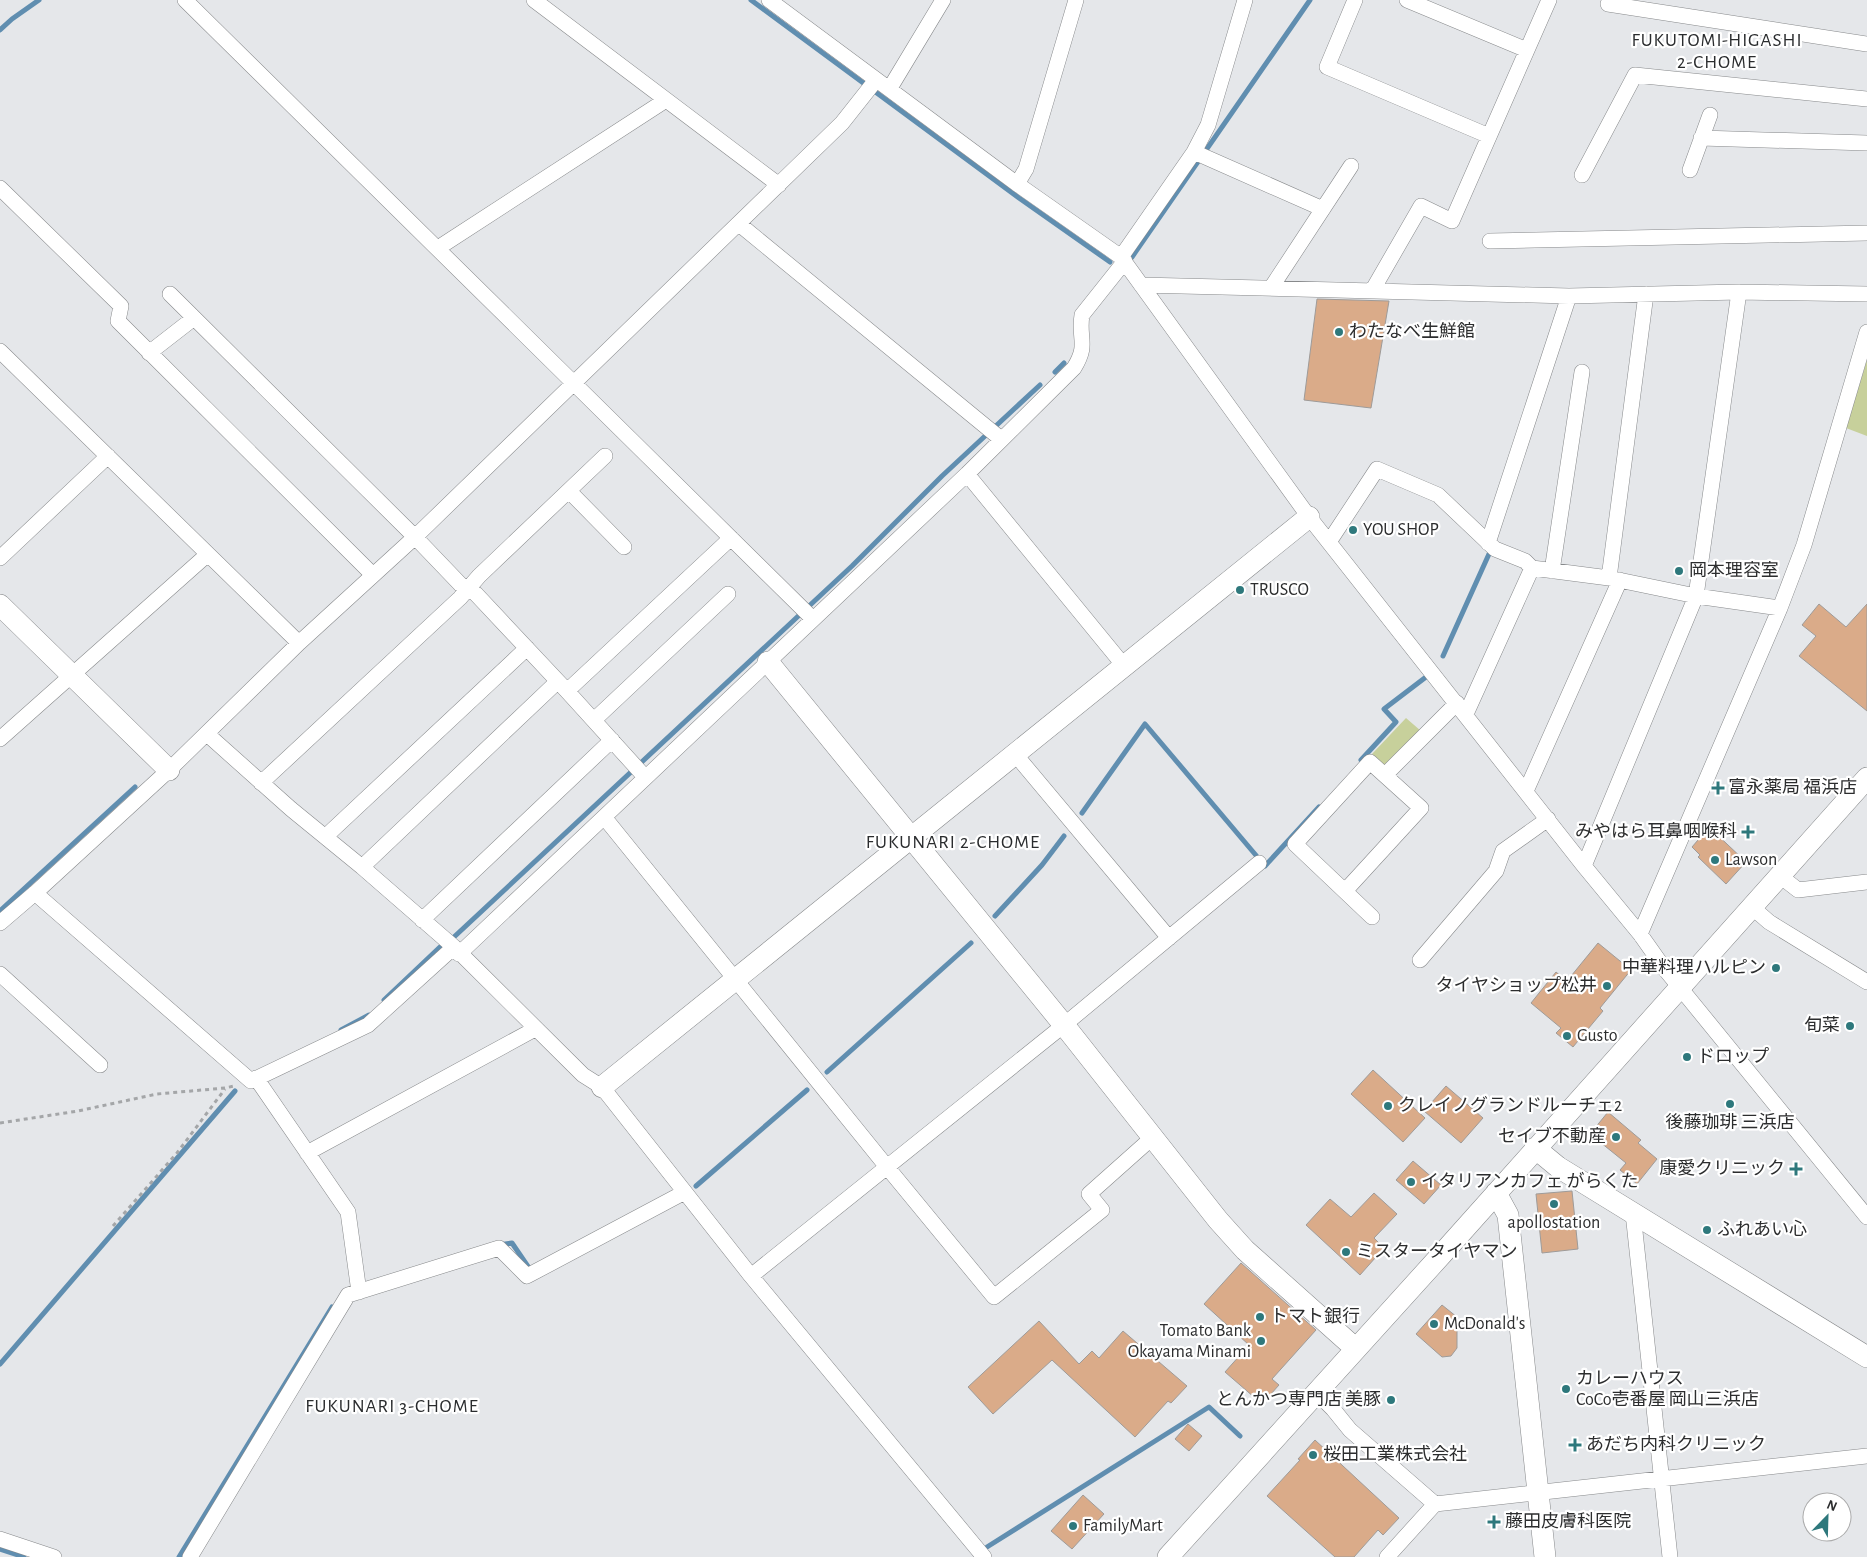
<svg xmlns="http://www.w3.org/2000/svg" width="1867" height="1557" viewBox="0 0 1867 1557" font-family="'Alegreya Sans','Noto Sans JP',sans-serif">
  <rect width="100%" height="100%" fill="#e5e7ea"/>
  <path fill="#c7d09b" d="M1867,360V436L1846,428Z
    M1406,718L1421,731L1386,768L1372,754Z"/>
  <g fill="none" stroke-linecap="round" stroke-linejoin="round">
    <path stroke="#608eb0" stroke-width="5" d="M751,0L1019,198L1110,262
      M0,30L12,19L39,0
      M1132,257L1310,0
      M1055,372L1064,363
      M1443,656L1489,554
      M1361,760L1396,722L1384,709L1426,677
      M1082,813L1145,724L1265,866L1319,807
      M0,911L135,787
      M995,916L1042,865L1064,836
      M454,937L852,566L942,476L1040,385
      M384,1000L440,947
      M341,1030L369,1015
      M827,1072L971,943
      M696,1186L807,1090
      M499,1245L512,1243L529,1268H533
      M0,1364L235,1091
      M987,1547L1209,1407L1240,1436
      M0,1549L24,1557
      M179,1557L332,1307"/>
  </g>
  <path fill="#daab89" stroke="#9e9b99" d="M1317,299L1389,301L1371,408L1304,400Z
    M1819,604L1846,627L1867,604V711L1799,656L1816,636L1802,625Z
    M1703,827L1706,830L1709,827L1746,862L1726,884L1698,857L1700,855L1692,847L1698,840L1694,836Z
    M1598,943L1631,970L1600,1008L1603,1011L1573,1047L1556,1033L1561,1028L1531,1003L1556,972L1567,981Z
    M1373,1070L1425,1118L1403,1142L1351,1094Z
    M1446,1086L1483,1118L1461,1143L1424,1111Z
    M1608,1112L1641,1140L1638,1143L1657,1159L1637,1184L1620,1170L1626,1163L1590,1134Z
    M1413,1161L1441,1185L1424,1204L1396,1180Z
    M1572,1191L1578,1249L1542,1253L1536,1194Z
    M1374,1193L1397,1214L1374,1238L1384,1248L1360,1275L1306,1225L1330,1199L1351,1217Z
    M1241,1263L1316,1330L1272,1379L1279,1385L1262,1404L1225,1372L1249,1345L1204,1304Z
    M1442,1305L1457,1317V1348L1451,1356L1442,1357L1416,1334Z
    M1039,1321L1079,1364L1092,1351L1099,1358L1123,1331L1187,1386L1171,1403L1168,1401L1135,1437L1052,1360L993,1414L968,1387Z
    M1188,1424L1202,1436L1189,1451L1175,1439Z
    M1315,1440L1399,1518L1383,1535L1378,1530L1354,1557H1335L1267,1496L1300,1460L1298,1459Z
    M1083,1495L1104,1514L1072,1549L1051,1531Z"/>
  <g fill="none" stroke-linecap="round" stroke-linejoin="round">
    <g stroke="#87898b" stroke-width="16">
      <path id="street" d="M185,0L813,619
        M534,0L779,185
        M769,0L1017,184L1121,257L1309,517L1584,866L1640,934L1664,968L1867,1217
        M1355,0L1327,67L1489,136
        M1407,0L1527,50
        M1608,4L1867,44
        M890,88L943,0
        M1701,138L1867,143
        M1194,152L1323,209
        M1690,170L1710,115
        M1582,175L1635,75L1867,99
        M1017,184L1026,169L1076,0
        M0,188L121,306L118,321L373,575
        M739,224L1001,439
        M1490,241L1867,233
        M438,248L666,100
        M1121,257L1194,152L1208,125L1245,0
        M1141,285L1569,296L1739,292L1867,294
        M1271,288L1351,166
        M1372,291L1421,206L1452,221L1549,0
        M170,294L415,537L460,584L476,594L567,691L645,777
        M0,351L299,643
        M149,353L194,318
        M967,474L1125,667
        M569,491L624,547
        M1329,542L1377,469L1438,495L1495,549L1525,561L1532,568
        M1488,543L1569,296
        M0,558L108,456
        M1552,571L1582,372
        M1609,578L1646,294
        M567,691L731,538
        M1466,714L1532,568L1609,578L1696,596L1780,608
        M594,720L728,594
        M207,734L291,809L362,867L454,947L583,1075L602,1087L751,1276L984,1557
        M0,739L208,554
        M1015,754L1169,938
        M1385,775L1457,703
        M261,783L460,598L479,576L605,456
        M1526,791L1620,580
        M604,817L887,1167L994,1297L1102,1210L1089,1194L1153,1137
        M325,837L527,648
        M1584,866L1696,596L1739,292
        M362,867L557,682
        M1780,876L1798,890L1867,882
        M1345,891L1421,808L1370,762L1295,844L1372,917
        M35,893L251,1081L368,1025L454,947
        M1753,908L1769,922L1867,982
        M422,920L612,740
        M0,923L35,893L169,770L299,643L415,537L842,123L876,80
        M1640,934L1780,608L1804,545L1867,332
        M459,954L967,474L1074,368C1089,344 1078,339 1082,315L1125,261
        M1420,960L1496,871L1503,851L1548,819
        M0,974L100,1065
        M256,1078L348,1212L359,1292
        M307,1153L535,1029
        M1633,1213L1670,1557
        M751,1276L1064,1025L1259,863
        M1317,1393L1333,1409L1350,1430L1435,1504
        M0,1539L54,1557
        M190,1557L348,1295L499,1248L527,1276L685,1192
        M1387,1557L1435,1504L1867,1456"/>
    </g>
    <g stroke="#87898b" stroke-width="22">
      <path id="secondary" d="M0,605L169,770
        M768,662L1064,1025L1218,1220L1245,1250L1356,1349
        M602,1087L1309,517
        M1535,1148L1558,1167L1867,1357
        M1496,1193L1508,1215L1545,1557
        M1168,1557L1442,1254L1867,778"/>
    </g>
    <path stroke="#a4a6a8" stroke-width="3" stroke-dasharray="4 4" stroke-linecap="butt" d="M0,1123L78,1111L157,1094L225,1088L234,1086
      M113,1226L177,1153L225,1089"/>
    <use href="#street" stroke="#fff" stroke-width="15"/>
    <use href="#secondary" stroke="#fff" stroke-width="21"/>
  </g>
  <g fill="#2e787c" stroke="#fff" stroke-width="2">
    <circle cx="1339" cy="332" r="5"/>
    <circle cx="1353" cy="530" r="5"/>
    <circle cx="1679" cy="571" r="5"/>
    <circle cx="1240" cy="590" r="5"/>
    <path d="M1715.5 780.5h5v5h5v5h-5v5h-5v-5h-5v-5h5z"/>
    <path d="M1745.5 824.5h5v5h5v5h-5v5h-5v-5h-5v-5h5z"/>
    <circle cx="1715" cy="860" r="5"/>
    <circle cx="1776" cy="968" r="5"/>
    <circle cx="1607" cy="986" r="5"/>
    <circle cx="1850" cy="1026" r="5"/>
    <circle cx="1567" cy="1036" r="5"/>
    <circle cx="1687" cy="1057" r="5"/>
    <circle cx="1730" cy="1104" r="5"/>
    <circle cx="1388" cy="1106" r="5"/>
    <circle cx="1616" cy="1137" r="5"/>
    <path d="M1793.5 1161.5h5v5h5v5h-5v5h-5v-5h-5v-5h5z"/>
    <circle cx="1411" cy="1182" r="5"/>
    <circle cx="1554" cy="1204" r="5"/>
    <circle cx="1707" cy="1230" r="5"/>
    <circle cx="1346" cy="1252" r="5"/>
    <circle cx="1260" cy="1317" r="5"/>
    <circle cx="1434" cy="1324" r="5"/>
    <circle cx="1261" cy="1341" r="5"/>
    <circle cx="1566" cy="1389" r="5"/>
    <circle cx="1391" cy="1400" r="5"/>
    <path d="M1572.5 1437.5h5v5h5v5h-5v5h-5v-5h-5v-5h5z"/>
    <circle cx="1313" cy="1455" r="5"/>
    <path d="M1491.5 1514.5h5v5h5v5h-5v5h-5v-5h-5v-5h5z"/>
    <circle cx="1073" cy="1526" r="5"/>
  </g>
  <g text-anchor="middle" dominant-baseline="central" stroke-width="4.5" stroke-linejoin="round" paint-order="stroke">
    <g font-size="18" fill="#2c2d2e" stroke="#fff" text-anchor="start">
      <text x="1349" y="332">わたなべ生鮮館</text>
      <text x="1363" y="530">YOU SHOP</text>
      <text x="1689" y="571">岡本理容室</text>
      <text x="1250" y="590">TRUSCO</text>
      <text x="1728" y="788">富永薬局 福浜店</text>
      <text x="1737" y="832" text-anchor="end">みやはら耳鼻咽喉科</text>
      <text x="1725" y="860">Lawson</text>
      <text x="1766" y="968" text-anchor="end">中華料理ハルピン</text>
      <text x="1597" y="986" text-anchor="end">タイヤショップ松井</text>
      <text x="1840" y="1026" text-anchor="end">旬菜</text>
      <text x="1577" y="1036">Gusto</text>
      <text x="1697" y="1057">ドロップ</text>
      <text x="1398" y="1106">クレイノグランドルーチェ2</text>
      <text x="1730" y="1123" text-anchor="middle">後藤珈琲 三浜店</text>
      <text x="1606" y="1137" text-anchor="end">セイブ不動産</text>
      <text x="1785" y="1169" text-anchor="end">康愛クリニック</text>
      <text x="1421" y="1182">イタリアンカフェ がらくた</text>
      <text x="1554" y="1223" text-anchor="middle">apollostation</text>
      <text x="1717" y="1230">ふれあい心</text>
      <text x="1356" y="1252">ミスタータイヤマン</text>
      <text x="1270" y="1317">トマト銀行</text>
      <text x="1444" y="1324">McDonald's</text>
      <text x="1251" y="1331" text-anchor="end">Tomato Bank<tspan x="1251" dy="21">Okayama Minami</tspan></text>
      <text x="1576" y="1379">カレーハウス<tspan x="1576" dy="21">CoCo壱番屋 岡山三浜店</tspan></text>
      <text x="1381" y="1400" text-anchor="end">とんかつ専門店 美豚</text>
      <text x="1586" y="1445">あだち内科クリニック</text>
      <text x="1323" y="1455">桜田工業株式会社</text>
      <text x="1505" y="1522">藤田皮膚科医院</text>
      <text x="1083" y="1526">FamilyMart</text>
    </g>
    <g font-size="19" letter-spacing="1" fill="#2a2c2e" stroke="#fff">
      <text x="1717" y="40">FUKUTOMI-HIGASHI<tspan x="1717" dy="22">2-CHOME</tspan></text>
      <text x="953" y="842">FUKUNARI 2-CHOME</text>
      <text x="392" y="1406">FUKUNARI 3-CHOME</text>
    </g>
  </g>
  <g transform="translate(1827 1517) rotate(23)"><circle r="24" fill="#ffffff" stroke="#ababab"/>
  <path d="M0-4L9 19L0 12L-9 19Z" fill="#2e787c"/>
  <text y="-8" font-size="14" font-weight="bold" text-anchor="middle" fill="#2c2d2e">N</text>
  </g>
</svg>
